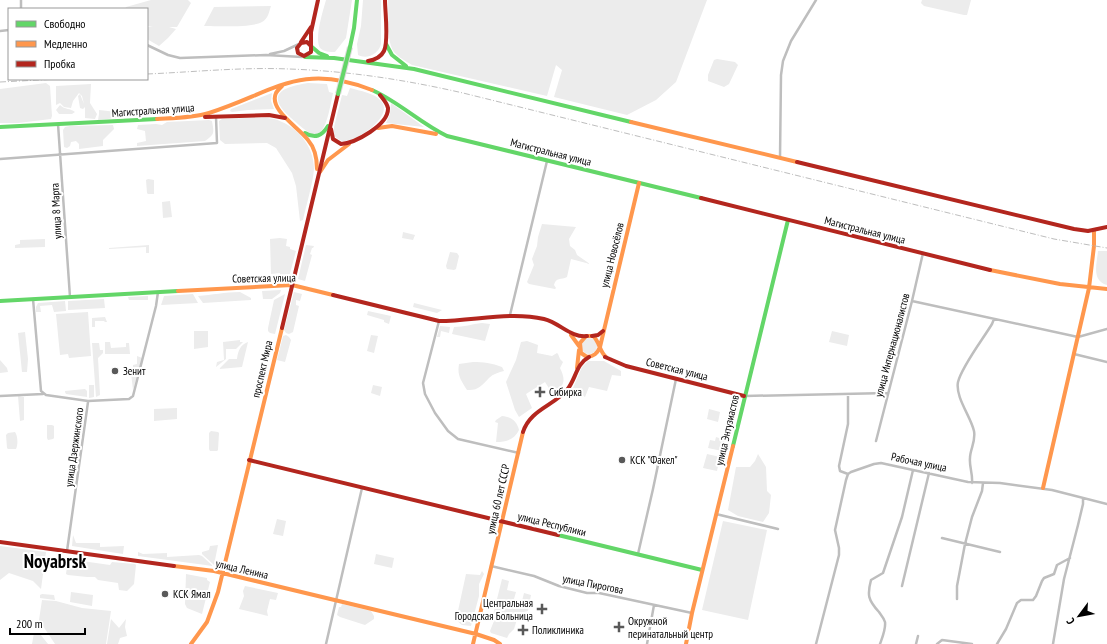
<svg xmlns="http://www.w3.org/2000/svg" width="1107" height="644" viewBox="0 0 1107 644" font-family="'PT Sans Narrow',sans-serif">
  <rect width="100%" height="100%" fill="#fff"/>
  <path fill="#ececec" d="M151,0H188L191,3L177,27H169L176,29L168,38L159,46L147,39V27L153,26H147V9H125L126,7Z
    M326,0H352L346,38L335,52C330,52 324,52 320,48C314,38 323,11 326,0Z
    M363,0H381V44C379,53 368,60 358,55L357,44L361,26Z
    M388,0H707L676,82L656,100L627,115L554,97L562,70L556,65L547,96L412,65C406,61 399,58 394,52C386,42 389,13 388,0Z
    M922,0H971L967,15H964L924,6L921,3Z
    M271,6C269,12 268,19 262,22C252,28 216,26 204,26L214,7Z
    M717,59L735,62L738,65L729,84L724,87L708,81V75L714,60Z
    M46,83L50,86L52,116L51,119L18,123H0V89Z
    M308,83L327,84L329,92L333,93C331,102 327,129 319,133C316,135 313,135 310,133C304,130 297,123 291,118C264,94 283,87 308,83Z
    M91,84L90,103L97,114L95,119L85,118V107L83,109L80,108L78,96L80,94L84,104L82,96L79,93L73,101L71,108L64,107L60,103L56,105V86Z
    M350,88C360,91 375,93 381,101C395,116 355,143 342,141C339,140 337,138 334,136V127L342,95L347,96Z
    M272,93L271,101L274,109L248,110L232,112L230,111L231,109Z
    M391,103L424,127L386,123L390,114Z
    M60,105C65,110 70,108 75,112L72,114H59L56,110Z
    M99,110L126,113L128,115L126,117L98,120L99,114Z
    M246,118C255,118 265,117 274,119C296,125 314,145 314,169C313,183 306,206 303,220L300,221L296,186L292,173L276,148L267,143L225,144L220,140L219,121L222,119Z
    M209,120L212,121C214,133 215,134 205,141L137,146V143L146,141L145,131L137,129L138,125L156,124L162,125L167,122Z
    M113,125L114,129L103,140V146L79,149V144L76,141L71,142L70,146L67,148L64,147L63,130L65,127L70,126Z
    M148,179L154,180V194H148L147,193L146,180Z
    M170,201L172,217L163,218L162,202Z
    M542,224L576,227L569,239L570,246L575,250L577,255L590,264L571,259L567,277C561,280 556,277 554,285L556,288L555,289L529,284L527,282L534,265L532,259L537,246L538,237Z
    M403,232L415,235L413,240L402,238Z
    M280,238L287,239L286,246L290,247V249L296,251L289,277H280V273L271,274L270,239Z
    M45,239V247L15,248V245L20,244V240Z
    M149,245V253H146V247L109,249V248Z
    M306,245L314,246L313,248H312L310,254L312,255L305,281L298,279Z
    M1098,251H1107V285C1091,281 1097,263 1098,251Z
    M450,252L457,253L459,256L456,269L454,270L447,269L446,266Z
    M281,290L280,293L272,299H263L262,291Z
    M240,292L251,298V300L203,303L198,296C212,295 225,292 240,292Z
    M294,292L302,294L300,301L296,300V305L299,306L293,332L289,334L286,333L284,330Z
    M193,294L198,303L161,305L164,296Z
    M285,294L275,334L270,333L268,331V328L274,300Z
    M148,296V300H129L128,297Z
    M104,299L105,308L68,310V301Z
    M65,301L66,311L54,312L52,305L40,306L41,312H36V307L38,303Z
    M414,303L442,310L437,313L413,307Z
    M368,311L391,316L389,324L384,322V320L367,315Z
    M88,312L91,356L69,358L68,354L60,355L56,314Z
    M105,317L107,322H105L104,321H95V327H92V318Z
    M482,323L490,324L485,341L452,334L454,327C464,327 472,324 482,323Z
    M440,326L450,327L449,333L441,331L440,337H437Z
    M194,331H208V347L194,349Z
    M832,331L849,335L847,346L829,342Z
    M25,332L28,359L27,372H22L18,333Z
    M286,335L289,337L291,340L285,362L277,360L283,336Z
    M371,335L378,336L374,353L367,351Z
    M581 346a8 8 0 1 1 16 0a8 8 0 1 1-16 0Z
    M240,340V342H243L236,349H226V359L216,367L217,362L224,360L223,342Z
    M527,341L538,345L537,353L552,356L557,353L558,354L560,359L563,362L560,368C566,380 565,387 552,393L545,382L526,394L532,408L519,417L515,410L506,382L516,360L521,342Z
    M105,342H110L111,348L126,347V343H129L130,354H105Z
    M248,342L242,367L219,369L229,359H237C238,351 240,345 248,342Z
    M92,343H99L100,350H103V353L98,358L100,395L96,397Z
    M137,356L142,358L133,390L131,373H133V365L137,364Z
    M0,360L7,368L8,372L0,373Z
    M588,361H604L621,371V376L612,375L607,391L589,387L585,397L573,388L582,367Z
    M473,362C483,362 492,363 502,367L504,371C499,372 493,374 489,378C482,385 478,391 467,390C461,380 457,376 459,364Z
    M89,385H94V397L89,398Z
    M373,385L382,387L380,396L371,393Z
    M85,389L87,391V397L66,394L65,392V391Z
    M18,396L24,397V420L20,421Z
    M177,408V419L154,421V409Z
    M709,409L720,412L718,422L707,419Z
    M502,416C511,417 517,421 519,430C514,440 506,442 496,442L498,423L495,422L496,420Z
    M47,425H52L54,426V438L53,439L48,440L47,438Z
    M211,431L218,432L219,433L218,450L217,451H210L209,449V433Z
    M15,432C18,436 18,445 16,449H8L7,448L6,435L8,433Z
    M716,437L725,440L722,451L708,448L710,440L715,441Z
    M707,454L720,457L717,471L703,468Z
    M758,454L766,467L767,491L771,495L769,513L763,522L738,516L728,510L736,467H750L755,461Z
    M277,519L286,521L283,536L273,534Z
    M723,521L767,530L748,620L702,610Z
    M73,535L76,543H100V547L124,546L123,554L72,546Z
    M218,545L214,565L202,554V552L209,550L210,546Z
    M0,546L46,552L41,589L33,581L9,573L0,580Z
    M138,552L143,554L167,553V557L199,555L202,556L213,566L138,556Z
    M376,554L394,558L392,568L374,564Z
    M68,559L110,565L112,562L135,564L136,565L134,584L127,591L119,590L118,583L98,580L95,577H87L68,575L66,574Z
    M482,571L484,574L479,584V596L471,626L462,625L456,620L466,574L480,575Z
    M186,574L207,578V580L210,582L202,614L187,608L185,604Z
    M502,579L509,581L507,590L516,592L514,599L522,601L524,593L531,595L528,611L519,613L514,629L509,634L507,638L491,633L490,631L494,621L493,615Z
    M245,586L278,593L276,600L270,599L267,611L268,616L239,609L244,596L243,591Z
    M71,592L93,595L92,606L70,602Z
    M42,594L54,595L55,600L40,598V595Z
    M42,600L56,601L82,608L111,611L106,644H55L39,620Z
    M342,604L371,611L374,616V619L365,625L340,617L337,615L339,607H341Z
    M111,619L119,628L126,619L125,627L127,636L120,638L118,644H107Z
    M34,633L40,634L48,644H32Z"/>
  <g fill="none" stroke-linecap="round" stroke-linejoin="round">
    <path stroke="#bebebe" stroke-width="2.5" d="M21,0V9
      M0,31L9,30
      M147,45L168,55L180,58L266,55L302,57
      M270,54L284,51L299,44
      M58,124L70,297
      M780,158L781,75L783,61L791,41L816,0
      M0,159L217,143L216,117
      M33,299L41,391L46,395L88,401L129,399L133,396L156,306L158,292
      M912,301L1078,337L1107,329
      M510,315L547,161
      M439,321L423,383L425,394L435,413L448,431L458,439L519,453
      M1074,354L1107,362
      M848,394V424L839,466L840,471L848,474
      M0,396L43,394
      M745,396L888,393
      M876,441L912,301L923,253
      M972,483C973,474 969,466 970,458C970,449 976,442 974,431C971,417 955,397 958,382C962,366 983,339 992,324L994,319
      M716,514L778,529
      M942,538L1000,552
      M67,551L88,402
      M638,554L653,489L676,379
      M491,566L534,576L559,586L587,593H599L692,613
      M902,586L929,473
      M957,599V586L965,544L972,517L982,491L983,483
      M326,644L362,488
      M647,644L654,605
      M816,644L839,555V548L835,530L846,480L848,474L851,472L874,464L881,463L968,482L1000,483L1052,490L1107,504
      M880,644C882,638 886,629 885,622C884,618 881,615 879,612C868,600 867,595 871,580L883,573L902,517L913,470
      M916,644L918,636
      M937,644L942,640L972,644
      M997,644L1006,629L1017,603L1021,600H1033L1036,596L1042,581L1044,578L1054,574L1057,565L1070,558
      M1053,644L1064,579L1078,525L1083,504V498"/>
    <path stroke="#63d668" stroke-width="4" d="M386,44L392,55L406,66
      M312,47L319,53L327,56
      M350,47L354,28L357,0
      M305,57L334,58L414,69L631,122
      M372,90C399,102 420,123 447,136L701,198
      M0,127L157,119
      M305,133C315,139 322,136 328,126
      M0,301L178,291
      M733,446L788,220
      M558,535L702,570"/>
    <path stroke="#ff974d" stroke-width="4" d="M282,86C280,88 277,91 276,93C268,110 300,128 308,140C315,148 317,158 317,169
      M157,119C175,118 192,118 209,113C273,93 300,61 372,90
      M631,122L797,162
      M378,128L392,126L436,134
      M320,172L328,160L349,144
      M990,270L1060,284L1107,289
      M178,291L292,285L333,295
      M571,335L579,346
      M606,357C599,351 600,342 593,336H586L580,343L581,353L587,357C594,356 597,354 600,347L639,183
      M577,368L579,350
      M1043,488L1089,288L1094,246V230
      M174,566L214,571L476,634L494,640L500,644
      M191,644L207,622L218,592L282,328
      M473,644L523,432
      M686,644L692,613L733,446"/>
    <path stroke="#b3261e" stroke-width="4" d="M301,42L311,27
      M311,46L307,42L301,43L297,48L298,53L304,56L311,52V32L318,0
      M368,61C374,60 381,57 384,51C389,41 385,12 385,0
      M205,117L269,115L285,118
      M331,129L333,139L341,144C355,143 389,125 388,108C387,103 383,99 380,95
      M797,162L1074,229L1088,231L1107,227
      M701,198L990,270
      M333,295L439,321C474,321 510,311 544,319C560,323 571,338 587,336
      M282,328L338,94
      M592,336L598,335L603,331
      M605,357L626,366L744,396
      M523,432C530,410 553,406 567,390C576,379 576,364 589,357
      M249,460L558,535
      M0,542L174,566"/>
    <path stroke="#bebebe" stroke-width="1" stroke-dasharray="6 2 1 2" stroke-linecap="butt" d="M147,74C194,72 242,67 289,69C349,71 406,80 463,93L1054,239L1107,248
      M0,82L59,79"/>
    <g stroke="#dbdbdb" stroke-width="6" stroke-linecap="butt">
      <path id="fast-bridge" d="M338,94L350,47"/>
    </g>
    <use href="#fast-bridge" stroke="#63d668" stroke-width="4"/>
  </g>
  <g fill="#595959" stroke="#fff" stroke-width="1.5">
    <circle cx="115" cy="371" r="4"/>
    <path d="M538 386h4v4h4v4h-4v4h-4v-4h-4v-4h4z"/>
    <circle cx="622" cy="460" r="4"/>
    <circle cx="165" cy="594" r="4"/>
    <path d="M540 603h4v4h4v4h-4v4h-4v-4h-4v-4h4z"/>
    <path d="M617 621h4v4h4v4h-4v4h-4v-4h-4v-4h4z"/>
    <path d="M521 624h4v4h4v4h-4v4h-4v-4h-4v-4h4z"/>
  </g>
  <g text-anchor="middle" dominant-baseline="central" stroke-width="4" stroke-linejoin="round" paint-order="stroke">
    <g font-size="11" fill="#000" stroke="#fff">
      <text transform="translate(153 110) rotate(-4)">Магистральная улица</text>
      <text transform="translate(551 152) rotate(14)">Магистральная улица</text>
      <text transform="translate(56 211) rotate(-93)">улица 8 Марта</text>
      <text transform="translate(865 230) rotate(14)">Магистральная улица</text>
      <text transform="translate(612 255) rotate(-76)">улица Новосёлов</text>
      <text transform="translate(264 278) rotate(-1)">Советская улица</text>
      <text transform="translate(892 345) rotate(-75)">улица Интернационалистов</text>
      <text transform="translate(262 369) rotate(-77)">проспект Мира</text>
      <text transform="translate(677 369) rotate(14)">Советская улица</text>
      <text transform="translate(727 430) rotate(-77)">улица Энтузиастов</text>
      <text transform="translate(74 447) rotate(-82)">улица Дзержинского</text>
      <text transform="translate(919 462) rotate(12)">Рабочая улица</text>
      <text transform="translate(498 499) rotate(-77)">улица 60 лет СССР</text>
      <text transform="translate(552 524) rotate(14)">улица Республики</text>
      <text transform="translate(242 569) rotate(13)">улица Ленина</text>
      <text transform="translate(593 584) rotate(11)">улица Пирогова</text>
    </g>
    <g font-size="11" fill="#000" stroke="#fff" text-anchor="start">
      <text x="123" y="371">Зенит</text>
      <text x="549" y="392">Сибирка</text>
      <text x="630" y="460">КСК "Факел"</text>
      <text x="173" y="594">КСК Ямал</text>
      <text x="533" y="603" text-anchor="end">Центральная<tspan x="533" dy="13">Городская Больница</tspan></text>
      <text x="628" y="621">Окружной<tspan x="628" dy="13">перинатальный центр</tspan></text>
      <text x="532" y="630">Поликлиника</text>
    </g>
    <g font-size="19" font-weight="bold" fill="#000" stroke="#fff">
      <text x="55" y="561">Noyabrsk</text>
    </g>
  </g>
  <rect x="8" y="8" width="140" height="72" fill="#ffffff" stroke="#999999"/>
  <rect x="16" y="21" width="20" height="6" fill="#63d668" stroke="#999999"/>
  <text x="44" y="28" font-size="12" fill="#000000">Свободно</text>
  <rect x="16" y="41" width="20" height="6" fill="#ff974d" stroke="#999999"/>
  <text x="44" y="48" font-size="12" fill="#000000">Медленно</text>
  <rect x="16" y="61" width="20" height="6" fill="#b3261e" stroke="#999999"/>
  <text x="44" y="68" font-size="12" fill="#000000">Пробка</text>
  <g transform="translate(1079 616) rotate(238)" stroke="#ffffff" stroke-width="3" paint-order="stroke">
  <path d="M0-3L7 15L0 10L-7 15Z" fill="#000000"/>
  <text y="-6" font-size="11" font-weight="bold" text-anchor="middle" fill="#000000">С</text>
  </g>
  <path d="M10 628v6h75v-6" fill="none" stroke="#000000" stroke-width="2"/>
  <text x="16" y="628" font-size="12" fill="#000000" stroke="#ffffff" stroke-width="3" paint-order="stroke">200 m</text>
</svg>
